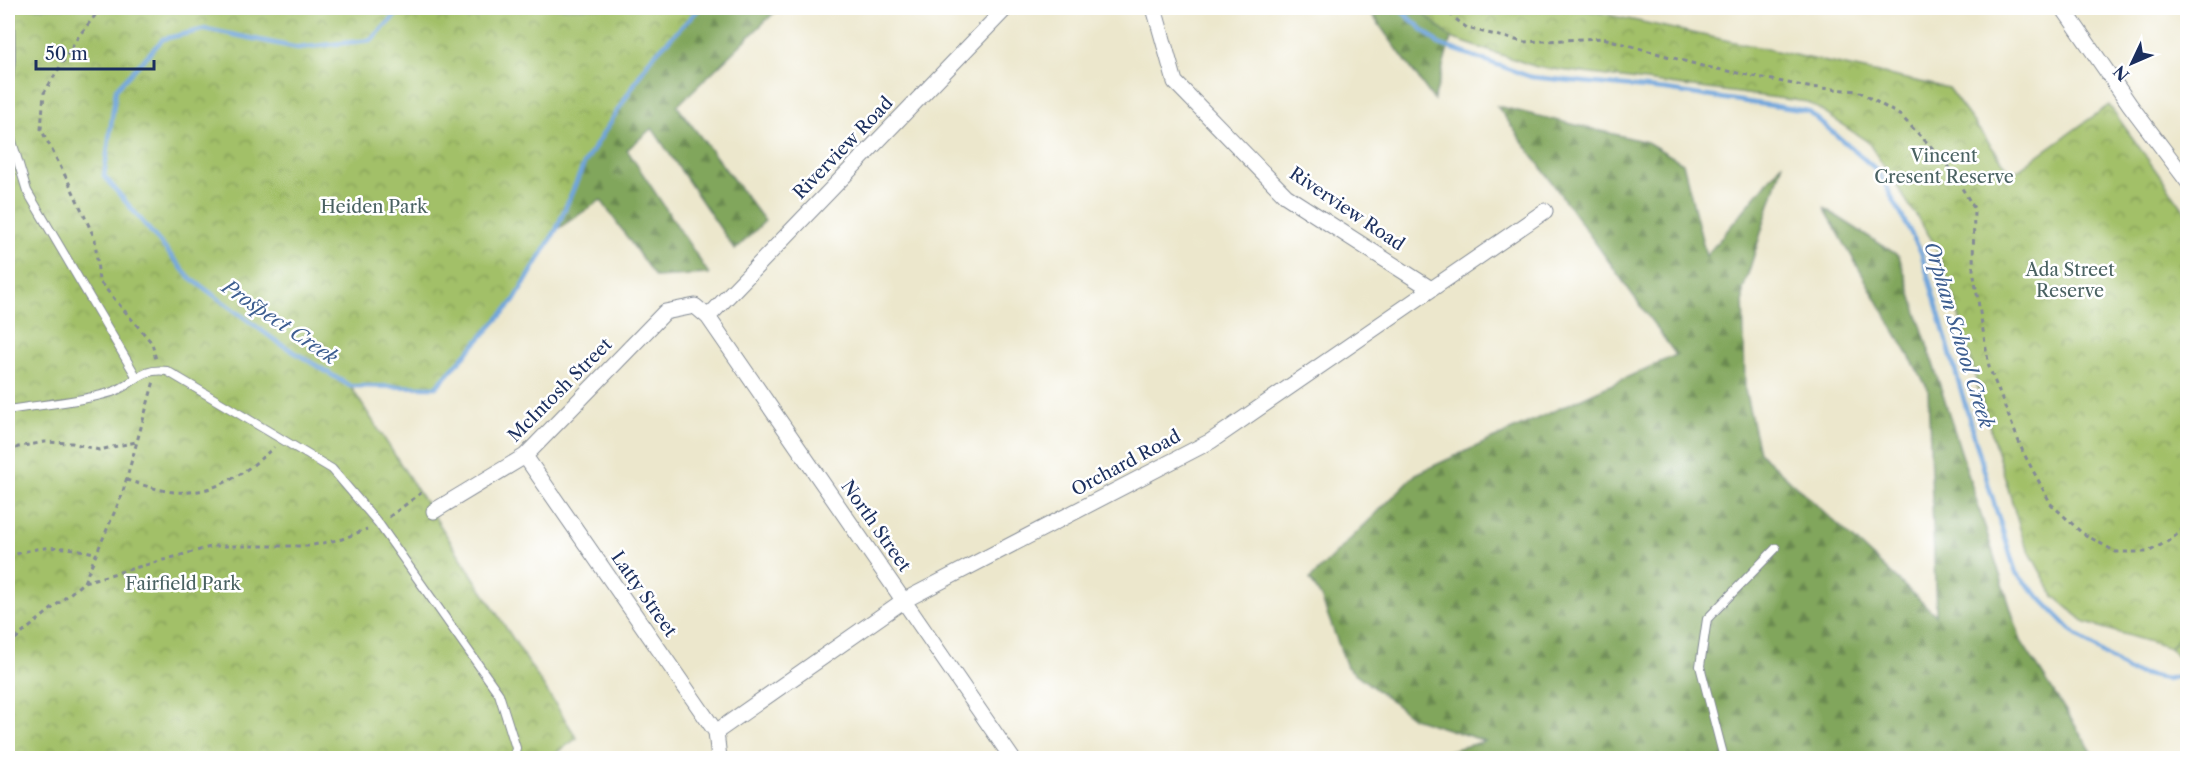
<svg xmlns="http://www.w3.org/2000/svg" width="2195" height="766" viewBox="0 0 2195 766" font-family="'Libre Caslon Text',serif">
  <defs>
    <pattern id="forest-firs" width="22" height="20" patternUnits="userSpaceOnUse" patternTransform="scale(1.5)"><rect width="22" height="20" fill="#81a65c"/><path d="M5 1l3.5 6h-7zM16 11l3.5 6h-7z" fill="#69884f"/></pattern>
    <pattern id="park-crowns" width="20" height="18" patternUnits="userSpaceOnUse" patternTransform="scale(1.5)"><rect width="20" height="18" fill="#a2c068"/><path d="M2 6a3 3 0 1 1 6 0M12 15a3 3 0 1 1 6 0" fill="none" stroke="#839c59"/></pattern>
  </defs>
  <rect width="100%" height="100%" fill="#fff"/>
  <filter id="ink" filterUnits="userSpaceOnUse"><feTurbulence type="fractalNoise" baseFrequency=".0167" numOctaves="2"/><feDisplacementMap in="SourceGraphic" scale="12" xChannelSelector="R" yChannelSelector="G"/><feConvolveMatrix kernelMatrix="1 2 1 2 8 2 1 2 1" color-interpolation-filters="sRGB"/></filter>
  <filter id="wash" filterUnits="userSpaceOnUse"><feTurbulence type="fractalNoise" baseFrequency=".008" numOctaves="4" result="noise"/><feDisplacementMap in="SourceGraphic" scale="24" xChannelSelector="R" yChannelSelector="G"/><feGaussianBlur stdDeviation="1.35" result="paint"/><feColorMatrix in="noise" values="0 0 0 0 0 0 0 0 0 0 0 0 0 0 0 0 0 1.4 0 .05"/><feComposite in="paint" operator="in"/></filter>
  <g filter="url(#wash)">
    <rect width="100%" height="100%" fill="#ece7cc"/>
    <path fill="#a2c068" stroke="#5e7863" stroke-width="1.5" d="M2187,628V668L2170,648Z"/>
    <path fill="url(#forest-firs)" stroke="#4e6a5d" stroke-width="1.5" d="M700,8H779L677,106L765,221L735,250L652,128L627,150L709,274L655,277L601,200L556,230L584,164L650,59Z
      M1367,8H1418L1451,38L1434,100Z
      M1497,106L1647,142L1683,163L1706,256L1783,163L1743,290L1745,390L1759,452L1936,615L1928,389L1824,208L1899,256L2021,641L2096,758H1422L1485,741L1413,718L1347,667L1321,597L1310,579L1416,474L1676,355Z"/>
    <path fill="url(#park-crowns)" stroke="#5e7863" stroke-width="1.5" d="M8,8H700L650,59L584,164L556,230L514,301L436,387H351L577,738L549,758H8Z
      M1418,8H1577L1948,88L2012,174L2109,105L2187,214V628L2170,648L2086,623L2054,596L2024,542L1980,395L1952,289L1934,243L1868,142L1808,102L1537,67L1451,38Z"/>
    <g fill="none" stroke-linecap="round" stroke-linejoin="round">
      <path stroke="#6fa5dc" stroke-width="4.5" d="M403,8L371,40L298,48L206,29L163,39L116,89L104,176L189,277L276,341L350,386L436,387L514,301L556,230L584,164L650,59L700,8
        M1398,8L1439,44L1531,77L1666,90L1808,111L1878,171L1921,252L1989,487L2016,573L2075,634L2128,671L2166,679L2188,674"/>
    </g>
  </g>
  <g filter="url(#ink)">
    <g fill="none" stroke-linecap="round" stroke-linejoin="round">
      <g stroke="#848b95" stroke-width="10">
        <path id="service" d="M8,92L11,60L10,8
          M8,128L27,191L136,376
          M8,410C38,405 85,401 112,392C134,385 140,367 167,371L332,469L379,524L499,694L516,748L514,758
          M1724,758L1700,666L1707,619L1776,548"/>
      </g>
      <g stroke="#848b95" stroke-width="17">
        <path id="minor" d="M1154,8L1175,82L1286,196L1431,289
          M2063,8L2130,105L2188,182
          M708,317L1006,8
          M525,456L716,732L719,758
          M434,511L525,456L665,312L695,306L708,317L1012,758
          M716,732L903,601L1211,441L1545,211"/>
      </g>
      <path stroke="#848b95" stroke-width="3" stroke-dasharray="4.5 4.5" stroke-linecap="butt" d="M101,8L78,37L44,93L41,129L71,187L95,239L99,281L152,343L156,360
        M1442,8L1467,28L1524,42L1603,38L1702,66L1808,87L1858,91L1901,116L1946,162L1974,208L1973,270L1989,367L2023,452L2051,504L2082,533L2116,552H2148L2172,539L2188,524
        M8,453L18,447L45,442L72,443L99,450L136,442
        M126,480C141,484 159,491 175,492C215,495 246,473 274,447
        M389,517L421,493
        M8,557C38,545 66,545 97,554
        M84,582L122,495L154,381
        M8,645L84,582L214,546H308L342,539L367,529"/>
      <use href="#service" stroke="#fff" stroke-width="8"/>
      <use href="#minor" stroke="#fff" stroke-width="15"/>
    </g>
  </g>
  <g text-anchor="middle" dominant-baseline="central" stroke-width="5" stroke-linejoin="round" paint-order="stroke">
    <g font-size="18" fill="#1b2f5e" stroke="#fff">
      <text transform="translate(843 148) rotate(-46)">Riverview Road</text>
      <text transform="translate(1347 209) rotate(34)">Riverview Road</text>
      <text transform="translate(560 390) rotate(-45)">McIntosh Street</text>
      <text transform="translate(1126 463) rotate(-28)">Orchard Road</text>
      <text transform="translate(876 526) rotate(55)">North Street</text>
      <text transform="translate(644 594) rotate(55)">Latty Street</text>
    </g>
    <g font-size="18" fill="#4a6262" stroke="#fff">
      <text x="1944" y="156">Vincent<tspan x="1944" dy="21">Cresent Reserve</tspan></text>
      <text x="374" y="207">Heiden Park</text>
      <text x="2070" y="270">Ada Street<tspan x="2070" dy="21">Reserve</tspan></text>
      <text x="183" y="584">Fairfield Park</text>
    </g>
    <g font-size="20" font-style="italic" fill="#3d5e90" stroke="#fff">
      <text transform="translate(280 322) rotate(34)">Prospect Creek</text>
      <text transform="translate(1959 335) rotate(73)">Orphan School Creek</text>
    </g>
  </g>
  <rect width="2195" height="766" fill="none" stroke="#fff" stroke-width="30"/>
  <g transform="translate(2132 63) rotate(226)" stroke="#ffffff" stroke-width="4.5" paint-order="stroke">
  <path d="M0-4.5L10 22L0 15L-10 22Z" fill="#1b2f5e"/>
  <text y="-9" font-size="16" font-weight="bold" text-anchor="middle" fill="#1b2f5e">N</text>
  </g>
  <path d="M36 60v9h118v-9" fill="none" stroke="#1b2f5e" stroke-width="3"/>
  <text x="45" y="60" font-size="18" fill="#1b2f5e" stroke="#ffffff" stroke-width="4.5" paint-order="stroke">50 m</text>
</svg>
